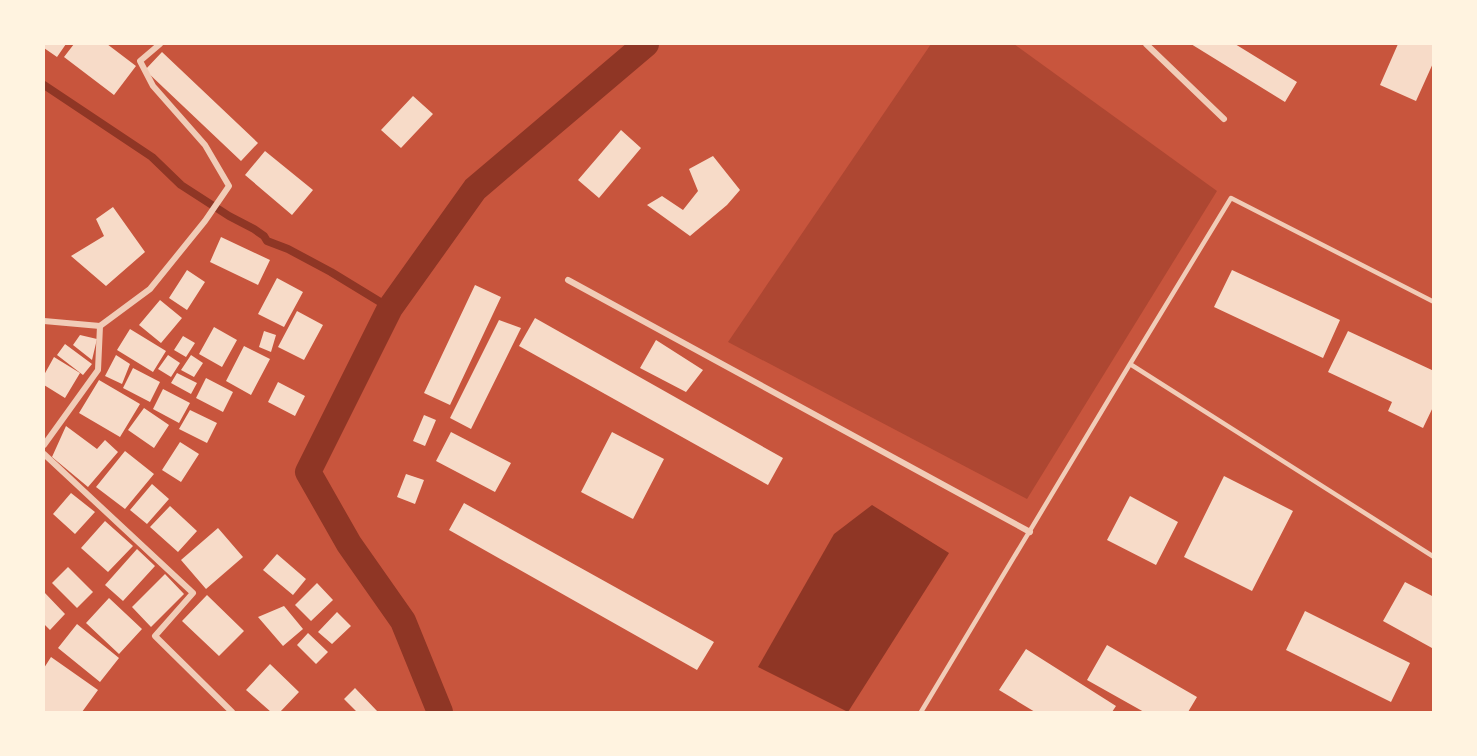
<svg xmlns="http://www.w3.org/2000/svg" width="1477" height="756" viewBox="0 0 1477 756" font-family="Raleway,sans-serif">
  <rect width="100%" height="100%" fill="#c8553d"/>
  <path fill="#ae4732" d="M931,44H1014L1217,191L1027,499L728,342Z"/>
  <path fill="#8f3625" d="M872,505L949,553L848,712L758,667L834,534Z"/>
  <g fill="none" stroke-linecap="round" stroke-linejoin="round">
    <path stroke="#8f3625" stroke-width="8" d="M44,85L152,157L181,185L229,216L254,229L264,236L267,241L288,249L331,272L390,308"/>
    <path stroke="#8f3625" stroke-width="26" d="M440,712L403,621L349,544L308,472L390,308L475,189L646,44"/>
  </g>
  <path fill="#f7dbc8" d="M44,44H66L57,57L44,48Z
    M74,44H107L136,66L114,95L64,57Z
    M1191,44H1235L1297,82L1285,102Z
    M1398,44H1434V61L1416,101L1380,85Z
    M162,52L258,143L241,161L145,70Z
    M413,96L433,114L401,148L381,130Z
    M621,130L641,148L599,198L578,180Z
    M265,151L313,190L292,215L245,175Z
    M713,156L740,190L727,205L690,236L647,205L662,196L683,210L698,191L689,169Z
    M113,207L145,252L106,286L71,256L104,236L96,219Z
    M221,237L270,260L258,285L210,262Z
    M187,270L205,282L187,310L169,298Z
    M1232,270L1340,320L1323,358L1214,307Z
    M277,278L303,292L284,327L258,314Z
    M475,285L501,297L450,405L424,393Z
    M160,300L182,318L161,343L139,325Z
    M297,311L323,325L304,360L278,347Z
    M535,318L783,458L768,485L519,346Z
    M499,320L521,328L471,429L450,418Z
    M214,327L237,340L222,367L199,354Z
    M130,329L166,351L153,372L117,350Z
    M264,331L276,335L271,352L259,347Z
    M1348,331L1434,371V405L1423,428L1388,411L1392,402L1328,372Z
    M80,335L97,339L92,360L73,345Z
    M183,336L195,343L186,357L174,350Z
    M656,340L703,370L686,392L640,368Z
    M65,344L92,364L83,375L57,355Z
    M244,346L270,359L251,395L226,381Z
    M116,355L130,364L122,384L105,376Z
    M168,355L180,363L171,377L158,369Z
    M191,355L203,363L194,377L181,370Z
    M54,357L80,373L65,398L44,385V375Z
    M133,368L160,382L150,402L123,388Z
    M177,373L197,383L191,394L171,383Z
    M206,378L233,392L223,412L196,398Z
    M99,380L140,404L120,437L79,413Z
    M278,382L305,396L295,416L268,402Z
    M163,389L190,403L179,423L153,409Z
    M144,408L169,425L154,448L128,430Z
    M190,410L217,423L207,443L179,429Z
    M424,415L436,420L425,446L413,441Z
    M66,426L97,449L105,440L118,452L88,487L52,457Z
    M451,432L511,463L495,492L436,461Z
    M612,432L664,459L633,519L581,492Z
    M180,442L199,454L181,482L162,470Z
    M125,451L154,474L125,509L96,487Z
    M406,474L424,480L415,504L397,497Z
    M1224,476L1293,511L1252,591L1184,557Z
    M152,484L169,499L147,524L130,510Z
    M71,493L95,512L75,534L53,514Z
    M1130,496L1178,522L1156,565L1107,540Z
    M464,503L714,642L697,670L449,530Z
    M170,506L197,531L178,552L150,527Z
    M105,521L133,546L108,572L81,548Z
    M218,528L243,557L206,589L181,560Z
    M137,549L155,566L123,601L105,585Z
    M277,554L306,579L293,595L263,570Z
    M68,567L93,592L77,608L52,583Z
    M165,574L184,594L151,627L132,607Z
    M1405,582L1434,597V645L1432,648L1383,621Z
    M317,583L333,600L311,621L295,605Z
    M44,592L65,614L50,630L44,624Z
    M207,595L244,631L219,656L182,621Z
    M109,598L142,629L119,654L86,623Z
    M284,606L303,629L283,646L258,617Z
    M1305,611L1410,663L1391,702L1286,650Z
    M337,612L351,626L332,644L318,632Z
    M77,624L119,658L100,682L58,648Z
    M308,633L328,652L316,664L297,645Z
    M1107,645L1197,697L1188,712H1144L1087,680Z
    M1026,649L1116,706L1112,712H1035L999,690Z
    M51,657L98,690L82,712H44V668Z
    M270,664L299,692L280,712H271L246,690Z
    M355,688L378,712H357L344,699Z"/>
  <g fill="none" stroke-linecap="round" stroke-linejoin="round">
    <path stroke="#f1ccb7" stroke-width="4.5" d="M1130,364L1231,198L1434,302
      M921,712L1130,364L1434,557"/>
    <path stroke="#f1ccb7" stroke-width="6" d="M1146,44L1224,119
      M568,280L1030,532
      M44,321L100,326L150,289L205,221L229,186L205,145L153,86L140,61L160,44
      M44,445L98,370L100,326
      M44,454L193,593L155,636L232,712"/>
  </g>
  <rect width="1477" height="756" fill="none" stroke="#fff3e0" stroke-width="90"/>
</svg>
